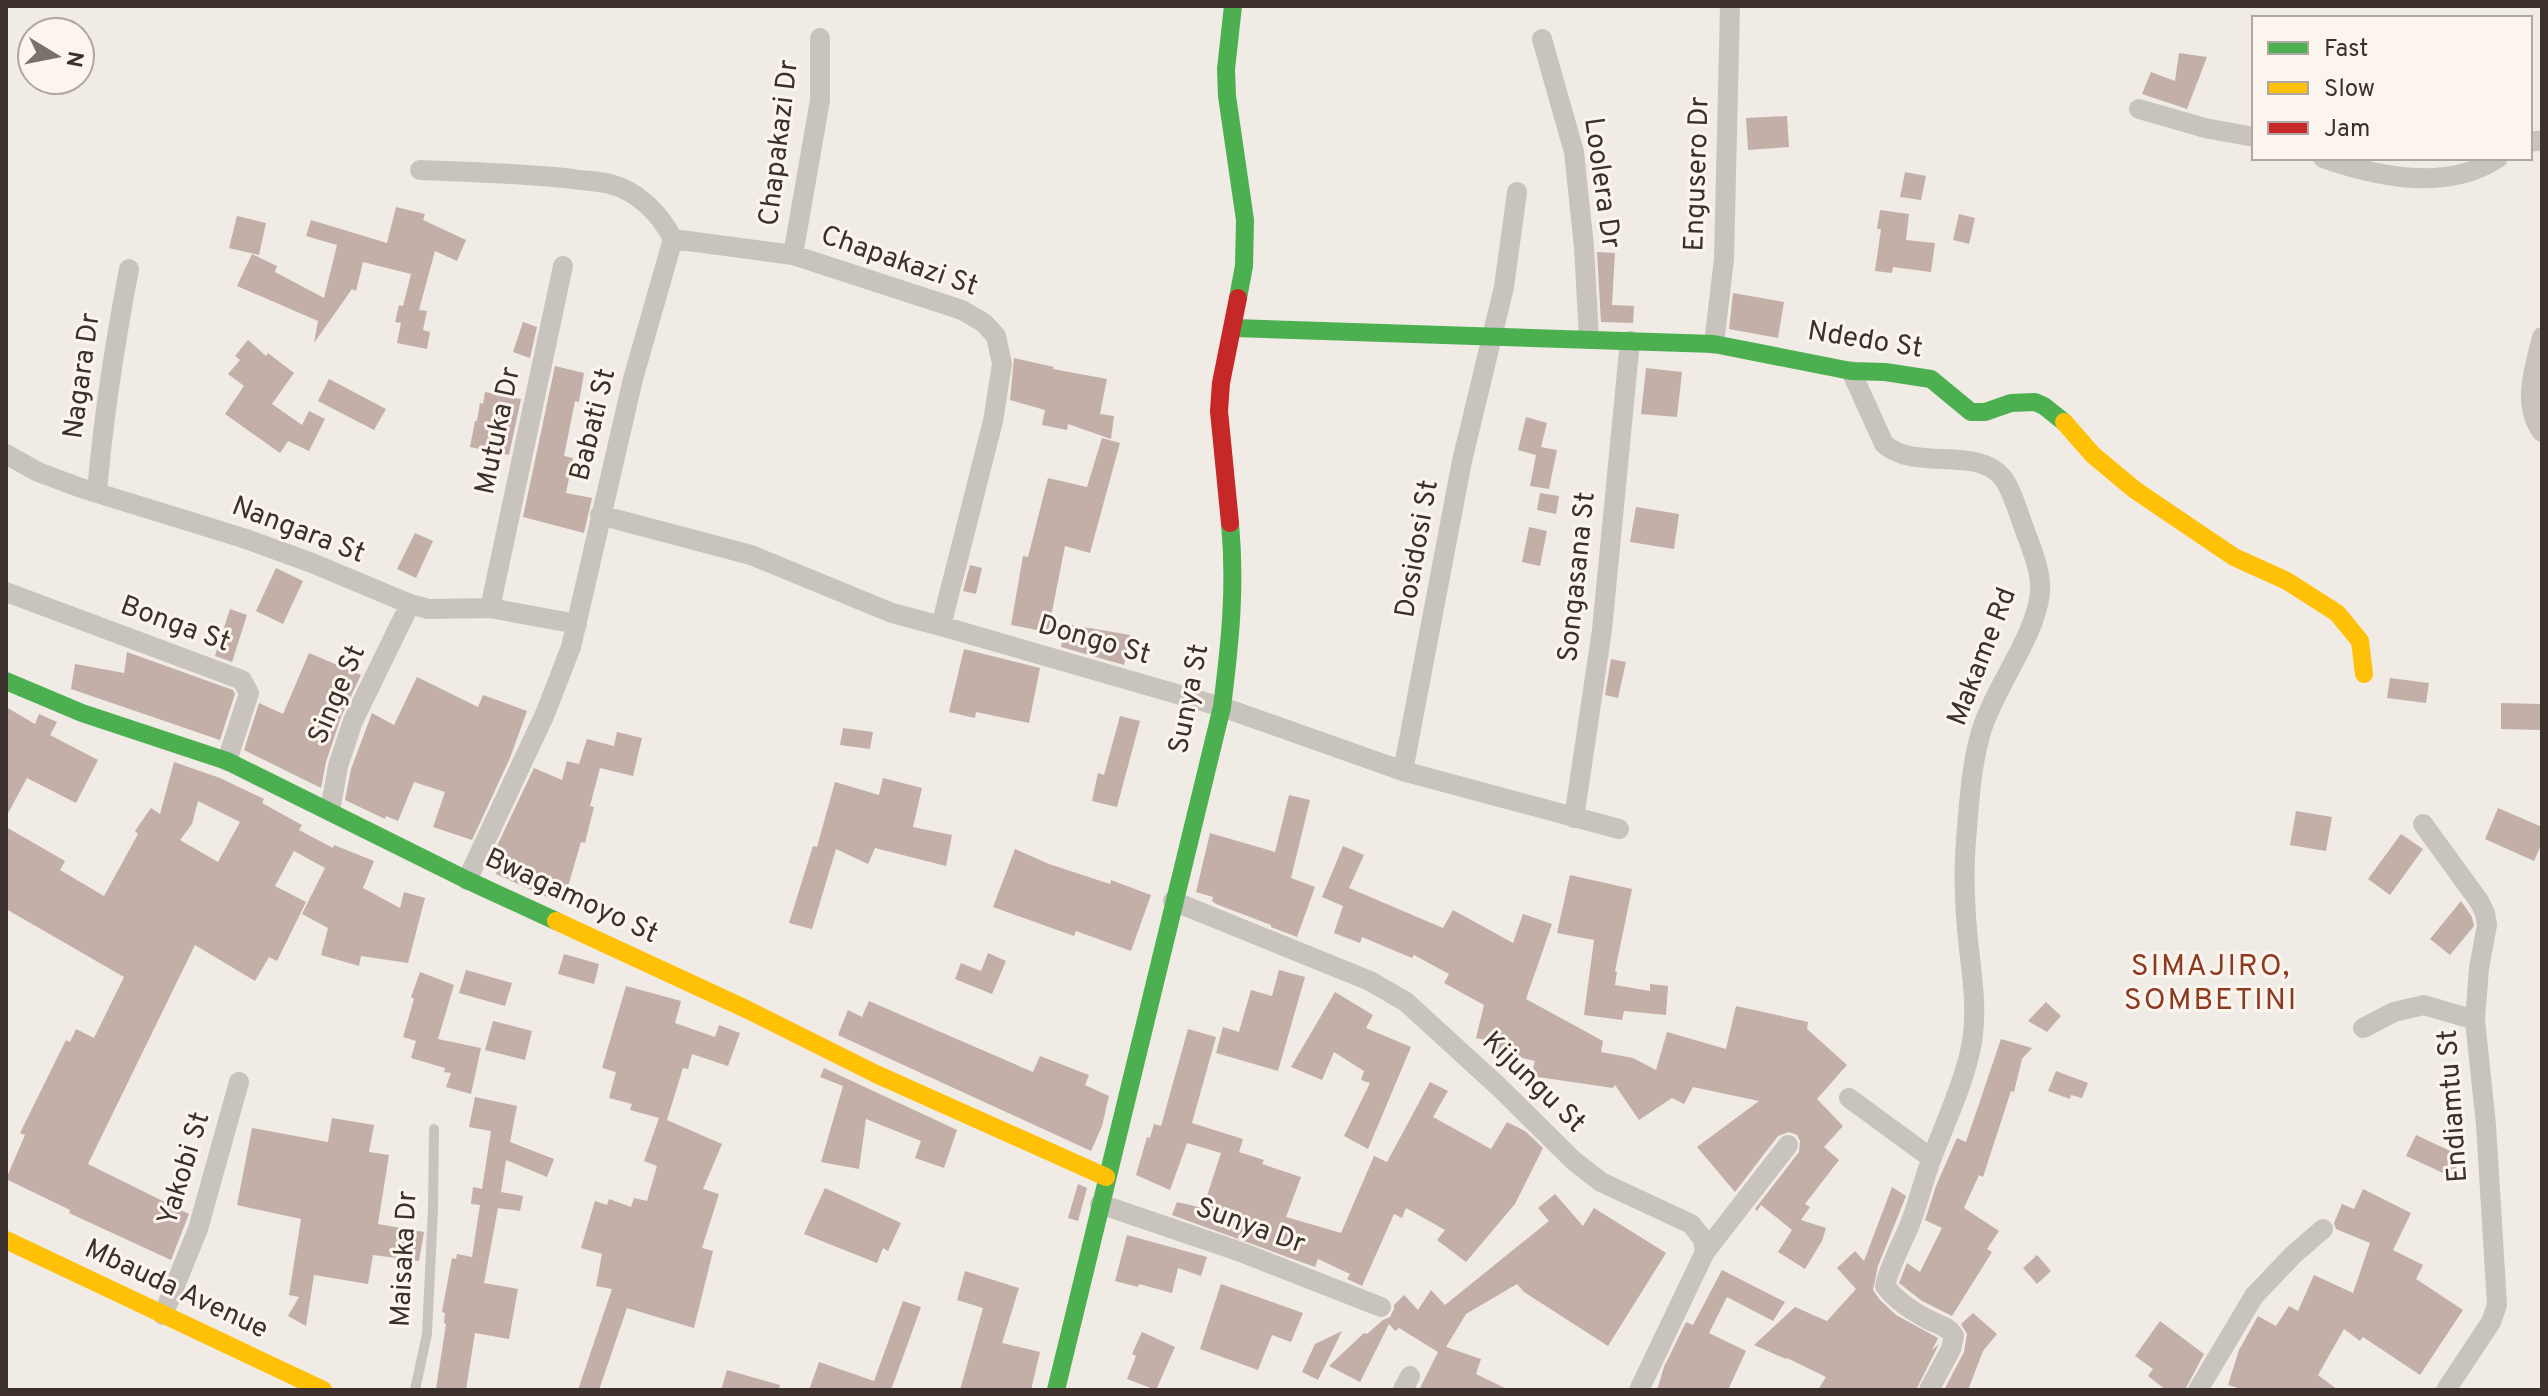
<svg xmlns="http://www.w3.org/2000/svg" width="2548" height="1396" viewBox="0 0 2548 1396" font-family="Overpass,sans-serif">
  <rect width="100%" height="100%" fill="#f0ebe5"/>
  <path fill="#c3afa7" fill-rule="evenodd" d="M2179,53L2207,57L2187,109L2142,94L2151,72L2175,81Z
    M1787,116L1789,147L1748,150L1746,118Z
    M1905,172L1926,176L1921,200L1900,197Z
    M396,207L425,214L423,220L466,240L457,261L435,251L419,310L427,311L423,330L430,332L427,349L397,343L401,323L395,322L399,305L403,306L411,274L363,262L356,291L352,289L314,343L318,321L237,286L252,254L277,266L275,272L324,298L337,245L306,236L311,220L387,243Z
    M1880,210L1909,214L1906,240L1935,243L1931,272L1893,267L1892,273L1875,271L1881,229H1877Z
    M1959,214L1975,218L1969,244L1953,240Z
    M237,216L266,223L259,255L229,248Z
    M1597,252L1615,253L1612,305L1634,306L1633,323L1601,322Z
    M1733,293L1784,302L1778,338L1729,329Z
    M523,322L537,327L530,358L513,352Z
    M248,340L266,356L268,353L294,373L272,404L302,425L309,411L325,419L309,451L288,441L280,453L225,414L244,386L228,374L240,360L235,356Z
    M1014,358L1054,367L1053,369L1107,379L1100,414L1114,416L1111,439L1068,424L1067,430L1042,425L1045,410L1010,400Z
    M555,366L584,373L579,402L575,401L564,456L573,458L566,493L592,498L584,533L523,517Z
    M1646,368L1682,372L1677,417L1641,414Z
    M329,379L386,409L374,430L318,401Z
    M485,392L521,399L509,455L470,447L475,421H477L480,403L483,404Z
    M1526,417L1547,423L1541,447L1557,450L1549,489L1530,486L1536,455L1518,450Z
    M1102,438L1120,443L1090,553L1065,546L1048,632L1011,625L1023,556L1028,557L1048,478L1087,487Z
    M1540,493L1559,496L1556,514L1537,510Z
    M1636,507L1679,514L1674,549L1630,542Z
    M1529,527L1547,531L1540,566L1522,562Z
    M415,533L433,541L416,578L397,569Z
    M970,565L982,568L976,594L963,591Z
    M276,568L303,581L283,624L256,611Z
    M230,609L247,615L232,662L215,656Z
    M1066,624L1130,635L1124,665L1061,647Z
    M964,649L1040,668L1029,723L976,712L975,718L949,712Z
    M127,652L233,690L235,694L220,740L71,689L75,664L124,673Z
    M309,653L361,675L341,717L326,762L321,788L244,750L259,703L283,714Z
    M1611,659L1626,662L1618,698L1605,695Z
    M417,677L478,707L483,695L527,711L510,758L472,840L433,827L445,792L414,782L398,821L386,816L385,819L345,800L351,769L372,713L394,725Z
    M2390,678L2429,683L2426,703L2387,698Z
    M2501,703L2540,704V730L2501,729Z
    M6,707L35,724L39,714L57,722L50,735L98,760L76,803L27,778L6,817Z
    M1120,716L1140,721L1117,807L1092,801L1098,773L1104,775Z
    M843,728L873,732L870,749L840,745Z
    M617,732L642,738L633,776L600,768L590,806L594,807L585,843L581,842L564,900L559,899L558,902L496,874L498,867L495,866L500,849L496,848L534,768L562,780L567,761L579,764L587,739L614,746Z
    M174,762L220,778L264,799L262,803L302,825L299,830L333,848L334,845L374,861L363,888L400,908L404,892L425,898L408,963L361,956L359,966L321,955L328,928L302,914L325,868L294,851L275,886L306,902L277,961L269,957L255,981L195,945L88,1164L189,1214L171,1260L69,1213L70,1210L6,1179L25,1135L20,1133L66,1040L70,1042L76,1029L94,1038L124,977L6,909V827L65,861L60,870L104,896L138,834L135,831L151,808L160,814ZM198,801L240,822L218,862L180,840L192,824Z
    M883,778L922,788L913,827L952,835L946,866L875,848L868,864L836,849L812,929L789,923L813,846L817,847L835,782L879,795Z
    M1289,795L1310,800L1291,878L1315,887L1297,937L1271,927V925L1216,904L1212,901L1213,897L1196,892L1210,833L1275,852Z
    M2498,808L2542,827V843L2534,861L2485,839Z
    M2296,811L2332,817L2326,851L2290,845Z
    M2401,834L2423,849L2390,895L2368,879Z
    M1343,846L1364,855L1349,888L1443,928L1453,910L1513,943L1523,914L1552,924L1526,999L1603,1041L1601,1052L1633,1058L1656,1070L1667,1032L1726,1049L1736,1006L1808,1022L1807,1029L1847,1065L1817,1099L1843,1126L1824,1147L1839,1160L1805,1204L1810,1207L1801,1220L1826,1228L1822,1241L1805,1269L1778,1252L1792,1230L1761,1205L1757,1211L1755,1209L1799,1152L1800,1141L1797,1135L1789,1132L1778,1136L1735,1192L1697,1147L1759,1101L1693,1087L1684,1104L1672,1098L1639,1120L1615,1085L1613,1088L1531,1076L1535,1061L1493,1051L1495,1042L1476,1038L1484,1005L1444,983L1449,974L1414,955L1412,958L1362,937L1360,943L1334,933L1343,906L1322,897Z
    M1015,849L1049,864L1110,884L1111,880L1151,895L1131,951L1076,931L1074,936L993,907Z
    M1570,875L1632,889L1615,971L1617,972L1615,985L1650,991V984L1668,986L1666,1015L1624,1011L1622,1020L1584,1015L1594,940L1557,933Z
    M2461,901L2472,917L2474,926L2450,955L2430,939Z
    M988,953L1006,961L992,994L955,979L961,963L981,971Z
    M564,954L599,964L594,984L558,974Z
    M466,970L512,983L505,1006L459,993Z
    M1279,970L1305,977L1278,1071L1216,1053L1223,1027L1239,1032L1251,990L1272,996Z
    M420,972L454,985L438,1039L481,1048L471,1094L446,1087L451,1073L444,1072L445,1068L411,1058L416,1041L403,1037L414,999L411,997Z
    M626,986L681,1001L675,1023L715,1037L719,1025L740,1033L728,1066L692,1054L688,1069L683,1068L667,1120L722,1144L703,1189L719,1194L702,1248L713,1251L694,1328L627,1308L599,1390H578L612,1289L596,1286L602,1254L581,1248L595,1201L607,1205L609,1199L631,1207L634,1198L647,1201L657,1166L644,1161L659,1118L630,1110L632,1104L609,1098L616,1072L602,1068Z
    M1335,992L1373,1015L1366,1028L1411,1047L1368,1149L1344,1136L1370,1083L1361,1080L1364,1071L1334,1052L1322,1080L1291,1067Z
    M869,1001L1033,1072L1040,1056L1089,1075L1085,1085L1109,1096L1102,1126L1091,1151L838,1035L848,1010L862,1017Z
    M2046,1002L2061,1016L2047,1032L2028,1021Z
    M493,1021L532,1031L525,1060L485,1050Z
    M1188,1029L1216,1037L1192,1123L1243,1139L1239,1152L1264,1160L1262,1164L1301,1177L1286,1217L1341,1233L1374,1156L1387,1162L1430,1082L1448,1091L1433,1117L1491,1149L1507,1122L1525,1131L1543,1148L1515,1204L1466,1262L1437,1240L1445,1230L1406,1208L1402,1218L1394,1214L1362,1286L1347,1279L1350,1274L1318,1259L1315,1267L1172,1215L1177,1202L1203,1208L1221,1153L1187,1143L1170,1190L1136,1175L1147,1137L1150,1138L1154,1124L1161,1126Z
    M2001,1039L2032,1048L2022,1059L2014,1092L2011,1091L1983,1177L1979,1175L1964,1208L1999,1231L1987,1249L1992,1252L1952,1316L1922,1301L1899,1283L1907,1263L1920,1272L1942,1228L1925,1220L1936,1186L1957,1138L1966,1142Z
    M824,1068L957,1130L944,1168L915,1158L921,1141L866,1119L859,1169L821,1162L843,1086L820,1077Z
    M2056,1071L2088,1083L2082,1098L2071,1095L2070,1099L2048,1091Z
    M475,1097L517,1106L510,1142L554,1159L547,1177L506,1160L501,1192L523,1196L520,1211L498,1208L484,1283L518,1289L509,1339L475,1333L466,1390H445L436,1389L446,1324L444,1323L445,1313L442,1312L452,1258L456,1259L457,1254L472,1257L480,1205L471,1204L473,1187L482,1189L491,1131L469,1127Z
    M332,1118L374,1125L369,1152L389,1155L378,1224L424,1232L419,1261L373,1255L368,1284L314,1275L306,1326L288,1316L299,1297L289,1295L301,1219L237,1205L252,1128L328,1142Z
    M2416,1135L2461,1156L2452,1177L2406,1156Z
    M1078,1184L1087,1188L1078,1221L1068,1218Z
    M1892,1187L1906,1196L1878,1266L1873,1290L1880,1300L1896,1315L1938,1338L1932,1350L1939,1344L1916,1390H1818L1826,1377L1787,1358L1786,1359L1754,1345L1795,1307L1827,1321L1856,1289L1837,1268L1855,1251L1864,1261Z
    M825,1188L901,1223L888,1251L883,1248L877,1263L804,1234Z
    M2363,1189L2411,1213L2393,1250L2423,1265L2416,1279L2463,1310L2420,1375L2363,1337L2360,1341L2344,1329L2318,1375L2338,1390H2244L2228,1385L2239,1350L2258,1316L2276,1326L2289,1306L2298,1311L2314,1275L2353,1293L2370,1243L2336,1229L2334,1223L2342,1204L2354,1209Z
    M1555,1194L1583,1226L1594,1208L1666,1253L1608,1346L1524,1292L1517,1284L1466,1314L1446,1347L1481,1359L1476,1374L1509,1390H1419L1438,1352L1399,1328L1395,1331L1389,1324L1360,1382L1329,1366L1364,1333L1367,1334L1383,1320L1390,1317L1394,1309V1305L1404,1295L1418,1310L1431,1290L1445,1305L1549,1221L1538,1208Z
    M1127,1235L1207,1257L1201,1276L1178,1268L1172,1293L1139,1284L1138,1287L1115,1281Z
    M2037,1255L2051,1271L2037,1284L2023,1268Z
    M1722,1270L1785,1302L1773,1321L1727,1297L1709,1333L1746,1351L1728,1390H1657L1664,1367L1686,1322L1693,1325Z
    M965,1271L1019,1288L1002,1343L1040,1352L1031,1390H960L983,1308L957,1300Z
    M1221,1284L1303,1313L1291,1342L1272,1335L1258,1370L1200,1349Z
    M903,1301L921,1307L891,1390H809L819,1362L874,1381Z
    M1973,1313L1997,1334L1983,1351L1968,1390H1944L1964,1352L1967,1334L1961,1324Z
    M2160,1321L2204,1354L2185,1390H2166L2148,1376L2153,1369L2135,1356Z
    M1342,1331L1318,1380L1302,1372L1315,1344Z
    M1142,1332L1175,1347L1156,1390L1127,1379L1136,1356L1132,1354Z
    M727,1370L780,1385L779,1390H721Z"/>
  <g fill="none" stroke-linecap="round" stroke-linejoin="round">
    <path stroke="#c9c3be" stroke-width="10" d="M415,1390L427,1334L433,1209L434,1129"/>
    <path stroke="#c9c3be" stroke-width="20" d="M1542,39L1574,152L1584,247L1589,338
      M2139,109L2205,128L2254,137
      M2530,142L2542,140
      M2323,158C2377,177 2447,192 2498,158
      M420,170C471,172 522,173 573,179C585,181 598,181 610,184C638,191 660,214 673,239L633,379L571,647L545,714L467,880
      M673,239L793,255L962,310L984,323L996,336L1002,364L993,421L941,626
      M793,255L820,100V38
      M2542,337C2535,368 2521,403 2542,432
      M1714,344L1724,259L1730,6
      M1851,371L1884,444C1916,472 1977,445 2003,478C2013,492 2018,512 2024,528C2031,548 2042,572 2040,593C2035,638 1995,686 1981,732C1971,766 1969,805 1966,840C1963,876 1965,914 1969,949C1973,984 1978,1017 1970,1052C1962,1087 1946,1121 1933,1155C1924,1177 1919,1201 1910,1224C1902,1244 1890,1264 1885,1286C1895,1299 1912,1311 1927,1319C1937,1324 1948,1326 1954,1336L1951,1349L1929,1390
      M6,454L38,472L81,488L243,538L312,563L410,604L428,609L490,608L577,624
      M97,493C103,417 115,343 129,269
      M600,515L751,555L892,613L941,626L1222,707L1403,771L1619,829
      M6,592L242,680L249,693L227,761
      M490,608L563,266
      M1403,771L1462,461L1504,287L1517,192
      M330,811L338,766L353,721L410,604
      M1574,818L1602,630L1630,341
      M2423,824L2479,901L2485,913L2487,925L2479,968L2475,1020L2486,1125L2497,1305L2491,1322L2446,1390
      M1173,901L1370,981L1406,1002L1499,1087L1574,1161L1601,1182L1691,1224L1703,1239L1705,1252L1639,1390
      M2363,1028L2394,1012L2424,1005L2475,1020
      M1849,1098L1931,1158
      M1100,1204L1238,1251L1381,1307
      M1705,1252L1788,1145
      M163,1315L198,1229L239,1082
      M1403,1390L1410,1376
      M2198,1390L2254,1296L2293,1255L2323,1229"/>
    <path stroke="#4caf50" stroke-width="18" d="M1233,6L1226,69L1227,96L1245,220L1244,266L1238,298
      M1234,328L1714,344L1851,371L1885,372L1931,379L1971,412H1985L2011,403L2035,402L2044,406L2064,422
      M6,681L82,713L227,761L467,880L556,921
      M1056,1390L1222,707C1230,643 1236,588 1230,523"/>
    <path stroke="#ffc107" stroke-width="18" d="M2064,422L2093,455L2135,490L2234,557L2287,581L2337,613L2360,641L2364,674
      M556,921L746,1009L876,1074L1106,1177
      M6,1240L323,1390"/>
    <path stroke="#c62828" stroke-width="18" d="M1230,523L1219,411L1221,383L1238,298"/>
  </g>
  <g text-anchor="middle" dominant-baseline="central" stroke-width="6" stroke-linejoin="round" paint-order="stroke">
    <g font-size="28" fill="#3b302b" stroke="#fbf5ee">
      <text transform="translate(780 143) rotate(-83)">Chapakazi Dr</text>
      <text transform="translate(1698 174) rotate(-88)">Engusero Dr</text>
      <text transform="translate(1601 183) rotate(82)">Loolera Dr</text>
      <text transform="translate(899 262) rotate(19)">Chapakazi St</text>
      <text transform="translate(1865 341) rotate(9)">Ndedo St</text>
      <text transform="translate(83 376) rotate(-82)">Nagara Dr</text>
      <text transform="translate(594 425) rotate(-76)">Babati St</text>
      <text transform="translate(499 431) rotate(-78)">Mutuka Dr</text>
      <text transform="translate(298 531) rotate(21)">Nangara St</text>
      <text transform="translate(1418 549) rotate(-80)">Dosidosi St</text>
      <text transform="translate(1578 577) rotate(-84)">Songasana St</text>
      <text transform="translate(175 625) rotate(20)">Bonga St</text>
      <text transform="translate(1094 641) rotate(16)">Dongo St</text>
      <text transform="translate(1983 657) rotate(-69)">Makame Rd</text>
      <text transform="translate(338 695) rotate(-67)">Singe St</text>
      <text transform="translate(1190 699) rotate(-79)">Sunya St</text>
      <text transform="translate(571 897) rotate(25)">Bwagamoyo St</text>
      <text transform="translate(1533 1083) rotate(44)">Kijungu St</text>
      <text transform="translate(2454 1106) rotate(-94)">Endiamtu St</text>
      <text transform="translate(185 1169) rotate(-73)">Yakobi St</text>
      <text transform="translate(1250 1227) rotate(20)">Sunya Dr</text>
      <text transform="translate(405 1259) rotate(-87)">Maisaka Dr</text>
      <text transform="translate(176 1290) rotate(25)">Mbauda Avenue</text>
    </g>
    <g font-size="30" letter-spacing="2" fill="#8c3b22" stroke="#fbf5ee">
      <text x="2211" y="967">SIMAJIRO,<tspan x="2211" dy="34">SOMBETINI</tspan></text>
    </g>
  </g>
  <rect width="2548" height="1396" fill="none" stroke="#3b302b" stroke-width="16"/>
  <rect x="2252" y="16" width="280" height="144" fill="#fbf5ee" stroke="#aea6a0" stroke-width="2"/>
  <rect x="2268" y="42" width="40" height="12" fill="#4caf50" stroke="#aea6a0" stroke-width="2"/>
  <text x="2324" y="56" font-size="24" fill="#3b302b">Fast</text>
  <rect x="2268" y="82" width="40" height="12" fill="#ffc107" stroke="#aea6a0" stroke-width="2"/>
  <text x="2324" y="96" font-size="24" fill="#3b302b">Slow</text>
  <rect x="2268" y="122" width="40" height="12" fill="#c62828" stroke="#aea6a0" stroke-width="2"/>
  <text x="2324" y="136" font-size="24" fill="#3b302b">Jam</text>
  <g transform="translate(56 56) rotate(100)"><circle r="38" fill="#fbf5ee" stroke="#aea6a0" stroke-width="2"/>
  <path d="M0-6L14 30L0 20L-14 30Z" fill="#7a716c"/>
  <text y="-12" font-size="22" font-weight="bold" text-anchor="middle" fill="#3b302b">N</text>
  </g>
</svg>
